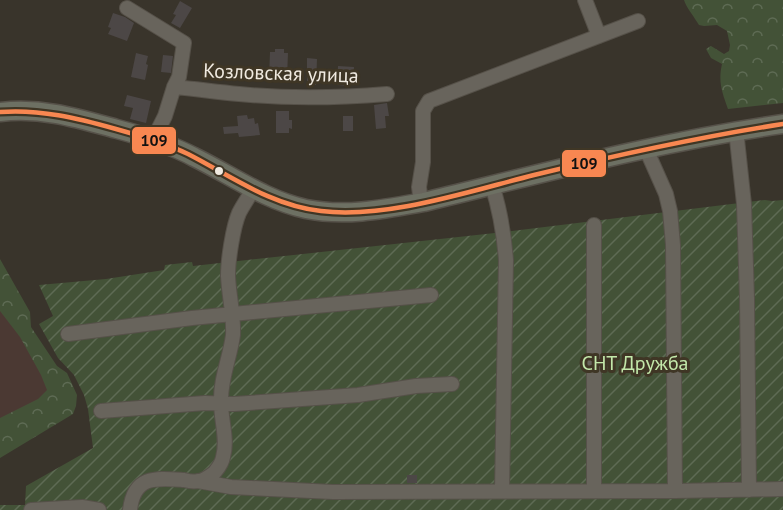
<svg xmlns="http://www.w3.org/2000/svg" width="783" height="510" viewBox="0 0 783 510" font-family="'PT Sans',sans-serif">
  <defs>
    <pattern id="forest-crowns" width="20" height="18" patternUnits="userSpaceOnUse" patternTransform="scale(1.5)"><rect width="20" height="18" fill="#435237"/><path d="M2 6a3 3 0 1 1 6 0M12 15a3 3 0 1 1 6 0" fill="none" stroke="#5e6b54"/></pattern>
    <pattern id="garden-furrows" width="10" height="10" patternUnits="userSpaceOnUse" patternTransform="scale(1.5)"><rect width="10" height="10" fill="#435237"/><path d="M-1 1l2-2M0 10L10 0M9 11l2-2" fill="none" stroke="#5e6b54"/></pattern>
  </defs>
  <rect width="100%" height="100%" fill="#39342b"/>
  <path fill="#4b3933" d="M0,286L64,400L0,437Z"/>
  <path fill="url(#forest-crowns)" d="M684,0H783V103L728,109C722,92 718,82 722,64L711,58L706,49L711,46L724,54L729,51L730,45L727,31L717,25L704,26L699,25C695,18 686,7 684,0Z
    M0,259L30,312L31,327L57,366L67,373L77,395L76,406L73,414L0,458V418L38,399L47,390L41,375L20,337L0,311Z"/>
  <path fill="url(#garden-furrows)" d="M765,200L772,201L783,200V510H0V505H25L26,486L93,448L88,409L84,395L74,375L58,358L39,324L53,316L39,285L106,279L164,270L165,265L192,262L193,266L504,232Z"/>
  <path fill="#4c4746" d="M180,1L192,8L180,28L171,23L176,15L173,14Z
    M113,13L125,17L134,23L127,41L108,34L111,28L108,27Z
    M275,49H284V53H288L287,78H269L270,52H275Z
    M136,53L148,56L146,64L148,65L145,80L131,77Z
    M163,55L173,56L171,73L161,72Z
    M307,58L317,59L316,85L307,84Z
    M338,66L354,67L353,82H349V86L337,85Z
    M127,95L151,101L146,123L130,119L133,108L124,106Z
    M387,103L389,116H385L386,128L376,129L374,105Z
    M276,111H289V120H292V129L289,128V133H276Z
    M247,115L248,119L254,118L255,124L258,123L260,135L239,137L238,133L224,134L223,127L238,126L237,116Z
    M343,116H353V131H343Z
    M407,475H417V483H407Z"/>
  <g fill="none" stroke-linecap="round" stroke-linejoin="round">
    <g stroke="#565149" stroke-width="16">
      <path id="minor" d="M585,0L599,36
        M127,8L184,43L179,77L174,87L165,116L153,140
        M174,87C196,89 217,92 239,94C288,99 338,98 387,94
        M736,130L744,204L747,298L749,490
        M646,149L666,194L670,211L673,245L675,491
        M492,185C500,210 504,234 506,260L502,491
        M421,202L419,187L423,162V111L429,101L638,21
        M594,225V491
        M68,334L192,318L431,295
        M101,411L205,403L234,404L358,395L416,386L452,384
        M198,481L231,487L333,492L675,491L783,489
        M31,510L82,507L99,510
        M130,510C134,475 156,478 184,480C188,481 194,482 198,481C203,481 210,476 214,473C218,468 222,464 223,457C228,440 221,420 221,403C220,379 230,358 233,335C234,316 229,296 228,276C228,260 233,227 239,213C243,205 249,197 253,189"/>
    </g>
    <g stroke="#565149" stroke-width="21">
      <path id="major" d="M0,112C42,107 77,118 117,129C143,136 170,144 194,157C231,175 265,200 306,209C346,217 385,209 424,202C543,173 662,141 783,124"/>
    </g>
    <use href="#minor" stroke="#68645c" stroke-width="14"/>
    <use href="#major" stroke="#6d7063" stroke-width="18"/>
    <g stroke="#3f3625" stroke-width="9">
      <path id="bus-1" d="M0,112C40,109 77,118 116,129C141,136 165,143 188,154C231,176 272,206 321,211C387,219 470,191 534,175C617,155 699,137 783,124"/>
    </g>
    <use href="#bus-1" stroke="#f88751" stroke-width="4.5"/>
  </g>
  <circle fill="#f0eae0" stroke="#3f3625" stroke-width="2" cx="219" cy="171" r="5"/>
  <g text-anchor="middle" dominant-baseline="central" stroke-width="6" stroke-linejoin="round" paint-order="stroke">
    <g font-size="20" fill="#f0eae0" stroke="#3f3625">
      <text transform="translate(281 73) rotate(2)">Козловская улица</text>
    </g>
    <g font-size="20" fill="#c3e8aa" stroke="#3f3625">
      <text x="635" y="363">СНТ Дружба</text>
    </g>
  </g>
  <g stroke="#3f3625" stroke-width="2">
    <rect x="131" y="126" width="46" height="29" rx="6" fill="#f88751"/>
    <rect x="561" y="149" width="46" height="29" rx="6" fill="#f88751"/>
  </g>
  <g font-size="16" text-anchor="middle" font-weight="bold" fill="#111">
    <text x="154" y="146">109</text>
    <text x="584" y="169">109</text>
  </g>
</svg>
